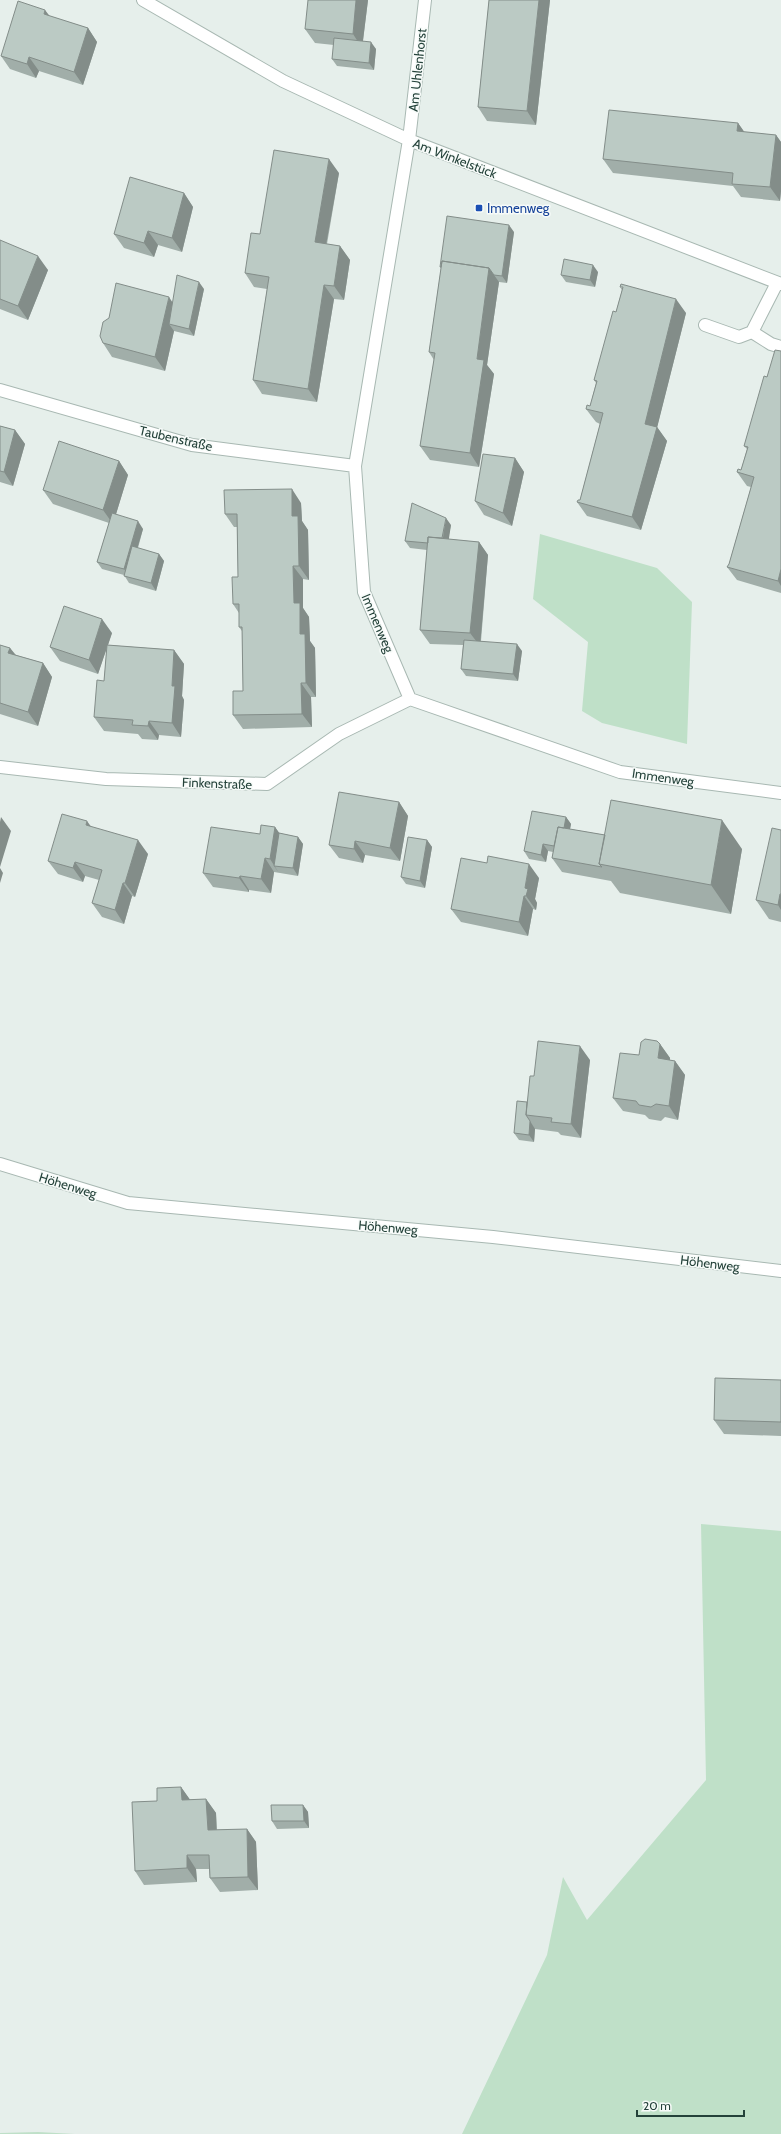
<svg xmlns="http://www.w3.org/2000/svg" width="781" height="2134" viewBox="0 0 781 2134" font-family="Cabin,sans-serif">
  <rect width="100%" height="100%" fill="#e6efeb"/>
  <path fill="#bfe0c8" d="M540,534L657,568L692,602L687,744L602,723L582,711L588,642L533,599Z
    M701,1524L781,1531V2134H462L547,1955L563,1877L587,1920L706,1780Z
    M38,2132L75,2134H0V2133Z"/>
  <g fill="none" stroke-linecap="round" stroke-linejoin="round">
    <g stroke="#a8b8b2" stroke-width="14">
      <path id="minor" d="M143,0L283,81L409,140L781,284
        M425,0L409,140L355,466L364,592L410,699L620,772L781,793
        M705,325L739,337L752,332L777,283
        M752,332L771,344L781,347
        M0,390L192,445L355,466
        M0,767L106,779L267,784L339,734L410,699
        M0,1164L128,1203L493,1237L781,1271"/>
    </g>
    <use href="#minor" stroke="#fff" stroke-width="12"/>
  </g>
  <path fill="#a1aea9" d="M368,0L363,41L376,49L374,70L337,66L332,59L334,45L315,43L305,29Z
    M489,0H550L536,125L487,121L478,107Z
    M49,16L88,28L97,42L83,85L39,71L36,78L10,69L1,56Z
    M738,123L744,132L776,135L781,142V191L780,201L741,197L733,186L613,173L603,159Z
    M339,173L327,244L340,246L350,260L344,300L334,299L317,402L262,394L253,380L267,289L254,287L245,273L260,234Z
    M184,193L193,207L182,252L158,245L154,257L124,248L114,234Z
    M514,232L507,283L499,282L487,365L494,374L479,467L430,460L420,446L434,360L429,352L441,268L440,267Z
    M0,240L48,270L28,320L0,309Z
    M598,272L595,287L566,282L561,275Z
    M620,287L686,313L657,427L667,441L641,530L587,516L577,502L580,500L600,424L596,422L586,409L590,406L596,383L594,380L616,312L622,290Z
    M204,289L194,336L174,331L165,371L112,357L103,343L109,318L172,302Z
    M781,351V593L737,580L727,567L729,564L751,487L747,486L737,472L741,470L747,449L744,446L767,377Z
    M0,426L15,430L25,444L13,486L0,482Z
    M515,458L524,472L512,526L484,515L475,501Z
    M119,461L128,475L116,514L143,529L138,548L159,554L164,561L156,591L129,583L124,575L102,569L97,562L109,523L53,504L43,490Z
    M301,503L302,521L308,530L309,580L303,579V608L309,617L310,641L315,648L316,697H311L312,727L243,729L233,715L243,691L242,631L239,627V613L233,604L238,577L237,527H234L225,514Z
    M451,525L448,539L479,542L488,555L481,641L522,651L518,681L466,676L461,669L463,645L430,644L420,630L427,550L410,548L405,541Z
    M112,633L108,645L174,650L184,664L182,696L184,700L181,737L159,735L158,740L142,739L138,734L104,731L94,717L104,681L107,647L98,674L60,661L50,647Z
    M0,645L10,648L16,655L43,663L52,677L38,726L0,714Z
    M399,802L408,816L400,861L365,855L363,863L339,858L329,845Z
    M566,817L571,824L570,829L605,835L742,849L731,914L620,893L611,881L562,872L552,858L553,852L548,851L546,862L529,859L524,851Z
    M91,827L148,854L135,897L132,896L124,924L102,917L92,903L99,880L85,876L83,882L58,874L48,861Z
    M275,827L279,833L298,837L303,844L298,876L274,872L271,893L249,890V892L213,887L203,873L260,834Z
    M781,830V922L769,919L756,900Z
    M427,840L432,847L425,888L406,884L401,877Z
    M539,878L535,899L537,903L536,910L533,909L528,936L461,922L451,909Z
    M660,1044L670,1058V1060L675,1061L685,1075L678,1120L665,1117L661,1121L649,1119L645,1115L623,1111L613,1098L639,1055Z
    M590,1060L581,1138L561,1135L558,1132L535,1129L534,1142L519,1140L514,1133L527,1102L534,1076Z
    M781,1380V1436L724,1434L714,1420Z
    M181,1787L190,1800L206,1799L216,1813L217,1830L247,1829L256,1842L258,1890L220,1892L210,1878L209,1869H196L197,1882L144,1885L135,1871L157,1801Z
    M303,1805L308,1812L309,1828L277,1829L272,1821Z"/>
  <path fill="#838d89" d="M356,0H368L362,48L353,34Z
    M539,0H550L536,125L527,111Z
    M45,10L55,23L44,14Z
    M88,28L97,42L83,85L74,72Z
    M371,42L376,49L374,70L369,63Z
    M29,57L39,71L36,78L27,64Z
    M738,123L748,137L737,131Z
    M776,135L781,142V191L780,201L770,187Z
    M329,159L339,173L324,256L315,242Z
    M184,193L193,207L182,252L172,238Z
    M509,225L514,232L507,283L502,276Z
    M148,231L158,245L154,257L144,243Z
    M340,246L350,260L344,300L334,286Z
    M38,256L48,270L28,320L18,306Z
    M593,265L598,272L595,287L590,280Z
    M489,268L499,282L487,365L494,374L479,467L470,453L477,359Z
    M199,282L204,289L194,336L189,329Z
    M324,285L334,299L317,402L308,389Z
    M169,297L178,311L169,324L174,331L165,371L155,357Z
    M676,299L686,313L657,428V427L667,441L641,530L632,517L645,424Z
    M15,430L25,444L13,486L4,472Z
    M515,458L524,472L512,526L503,513Z
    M119,461L128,475L113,524L103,510Z
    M292,489L301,503L302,521L308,530L309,580L299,566L292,516Z
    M446,518L451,525L447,551L442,544Z
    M138,521L143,529L129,576L124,569Z
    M479,542L488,555L480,646L470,633Z
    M159,554L164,561L156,591L151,583Z
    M293,566L303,579V608L309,617L310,641L315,648L316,697L306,683L300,634L294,603Z
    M781,569V586L778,581Z
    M102,619L112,633L98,674L89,660Z
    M517,644L522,651L518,681L513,674Z
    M10,648L20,661L8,653Z
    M174,650L184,664L182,696L184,700L181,737L172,723V686Z
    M43,663L52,677L38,726L28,712Z
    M301,683L311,697L312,727L302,714Z
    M149,721L159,735L158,740L148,726Z
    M399,802L408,816L400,861L390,848Z
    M1,817L11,831L0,867V822Z
    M566,817L571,824L565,854L560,847Z
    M722,820L742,849L731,914L711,885Z
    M87,821L97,835L86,825Z
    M275,827L285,841L274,866L279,873L270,859Z
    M298,837L303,844L298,876L293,868Z
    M138,840L148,854L135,897L125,883Z
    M427,840L432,847L425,888L420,881Z
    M355,841L365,855L363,863L354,849Z
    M543,844L548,851L546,862L541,855Z
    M265,858L274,872L271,893L261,879Z
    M75,862L85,876L83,882L73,868Z
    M529,864L539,878L535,899L537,903L536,910L526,896L525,888Z
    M0,868L3,873L0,883Z
    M240,876L249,890V892L239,878Z
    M123,883L132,896L124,924L115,910Z
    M780,894L781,895V910L778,905Z
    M524,896L533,909L528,936L519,922Z
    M660,1044L670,1058L668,1072L658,1058Z
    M580,1046L590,1060L581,1138L571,1124Z
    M675,1061L685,1075L678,1120L669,1106Z
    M530,1121L535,1129L534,1142L529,1135Z
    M181,1787L191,1801L182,1800Z
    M206,1799L216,1813L217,1844L208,1830Z
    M303,1805L308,1812L309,1828L304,1821Z
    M247,1829L256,1842L258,1890L248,1877Z
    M187,1855L196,1869L197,1882L187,1868Z"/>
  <path fill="#bbcac4" stroke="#838d89" d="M308,0H356L353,34L305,29Z
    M489,0H539L527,111L478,107Z
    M18,1L45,10L44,14L88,28L74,72L29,57L27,64L1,56Z
    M334,38L371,42L369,63L332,59Z
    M609,110L738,123L737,131L776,135L770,187L732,184L733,173L603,159Z
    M274,150L329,159L315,242L340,246L334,286L324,285L308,389L253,380L269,277L245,273L251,233L260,234Z
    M130,177L184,193L172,238L148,231L144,243L114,234Z
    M447,216L509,225L502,276L494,275L489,268L442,261L441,267H440Z
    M0,240L38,256L18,306L0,299Z
    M564,259L593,265L590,280L561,275Z
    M442,261L489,268L477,359L484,360L470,453L420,446L435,353L429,352Z
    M177,275L199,282L189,329L169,324Z
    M116,283L169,297L155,357L103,343L100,336L103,322L109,318Z
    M621,284L676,299L645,424L657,427L632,517L577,502L578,500H580L603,413L586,409L587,405L590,406L597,381L594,380L613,311L616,312L623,287H620Z
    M775,350L781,351V569L778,581L727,567L729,564L754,477L737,472L738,469L741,470L748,447L744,446L764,376L767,377Z
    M0,426L15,430L4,472L0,471Z
    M59,441L119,461L103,510L43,490Z
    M483,454L515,458L503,513L475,501Z
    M292,489V516H298L299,566H293L294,603H300V634H305L306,683H301L302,714L233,715V691H243L242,627H239V604H233L232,577H238L237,514H225L224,490Z
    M412,503L446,518L442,538L428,537V543L405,541Z
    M112,513L138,521L124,569L97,562Z
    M428,537L479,542L470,633L420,630Z
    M132,546L159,554L151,583L124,576Z
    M64,606L102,619L89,660L50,647Z
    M464,640L517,644L513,674L461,669Z
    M0,645L10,648L8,653L43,663L28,712L0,703Z
    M107,645L174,650L172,686H175L172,723L149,721L148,726L132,725L133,720L94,717L97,680L104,681Z
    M339,792L399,802L390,848L355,841L354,849L329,845Z
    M611,800L722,820L711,885L599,864Z
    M532,811L566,817L564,828L558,827L554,846L543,844L541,855L524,851Z
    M62,814L87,821L86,825L138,840L125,883H123L115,910L92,903L102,870L75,862L73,868L48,861Z
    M261,825L275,827L270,859L265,858L261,879L240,876L239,878L203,873L211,827L260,834Z
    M558,827L605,835L599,864L602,867L552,858Z
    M772,828L781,830V894H780L778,905L756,900Z
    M279,833L298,837L293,868L274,866Z
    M408,837L427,840L420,881L401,877Z
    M488,856L529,864L525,888L528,889L526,896H524L519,922L451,909L461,858L487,863Z
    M645,1039L657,1041L660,1044L658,1058L675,1061L669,1106L656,1104L651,1107L639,1105L636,1101L613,1098L620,1053L639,1055L641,1042Z
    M538,1041L580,1046L571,1124L551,1122L552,1118L526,1115L530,1076H534Z
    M517,1101L527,1102L526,1115L530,1121L529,1135L514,1133Z
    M715,1378L781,1380V1422L714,1420Z
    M181,1787L182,1800L206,1799L208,1830L247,1829L248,1877L210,1878L209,1855H187V1868L135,1871L132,1802L157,1801V1788Z
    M271,1805H303L304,1821H272Z"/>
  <rect fill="#1a4fb4" stroke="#f7fbf9" stroke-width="1.5" x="475" y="204" width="8" height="8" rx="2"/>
  <g text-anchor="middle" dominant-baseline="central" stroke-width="3" stroke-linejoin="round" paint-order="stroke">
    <g font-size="13" fill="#24423a" stroke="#f7fbf9">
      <text transform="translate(417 70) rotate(-84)">Am Uhlenhorst</text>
      <text transform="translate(455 158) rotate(21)">Am Winkelstück</text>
      <text transform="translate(176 438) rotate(13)">Taubenstraße</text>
      <text transform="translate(378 623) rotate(67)">Immenweg</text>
      <text transform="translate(663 777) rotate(8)">Immenweg</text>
      <text transform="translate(217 783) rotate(2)">Finkenstraße</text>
      <text transform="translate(68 1185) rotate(17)">Höhenweg</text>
      <text transform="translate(388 1227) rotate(5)">Höhenweg</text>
      <text transform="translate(710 1263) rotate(7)">Höhenweg</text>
    </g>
    <g font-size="13" fill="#164399" stroke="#f7fbf9" text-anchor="start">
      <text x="487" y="208">Immenweg</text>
    </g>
  </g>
  <path d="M637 2110v6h107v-6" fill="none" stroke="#24423a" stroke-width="2"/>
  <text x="643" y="2110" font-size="12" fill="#24423a" stroke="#f7fbf9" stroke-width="3" paint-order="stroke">20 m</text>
</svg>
